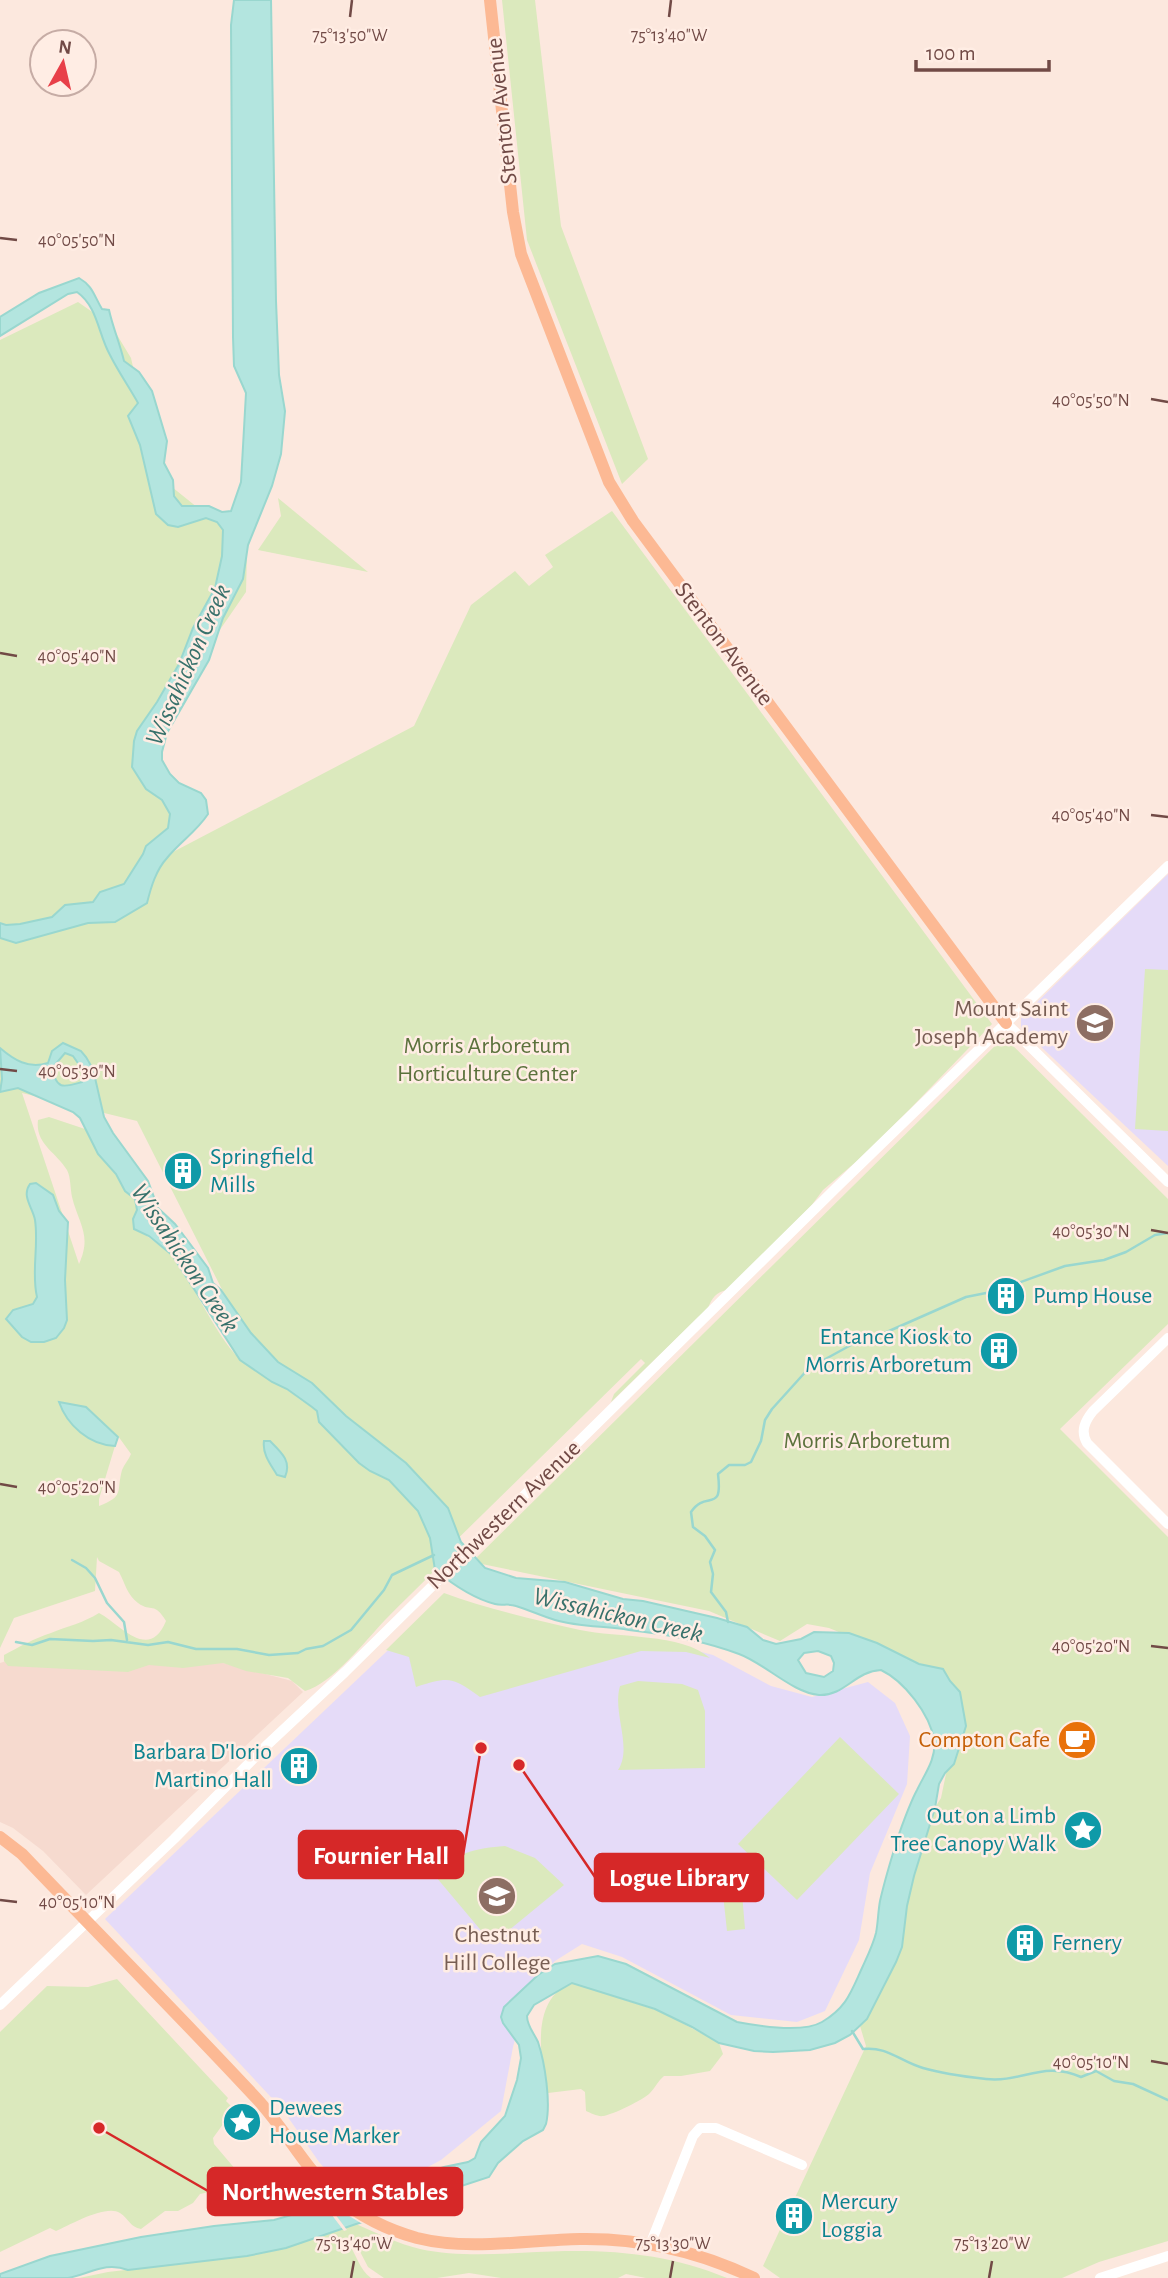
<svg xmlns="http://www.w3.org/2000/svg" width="1168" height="2278" viewBox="0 0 1168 2278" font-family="'Alegreya Sans',sans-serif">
  <rect width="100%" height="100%" fill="#fce8de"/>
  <path fill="#f6dacf" d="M35,1652L223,1663L292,1681L303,1692L86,1895L43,1851L13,1828L0,1822V1663Z"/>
  <path fill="#e5dbf8" d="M1168,874V1166L1021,1028V1018Z
    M445,1596L580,1633L682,1647L713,1655L771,1686L812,1697L868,1682L895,1703L910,1736L907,1784L870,1873L859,1940L825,2011L797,2022L731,2015L622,1957L582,1944L555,1961L529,1988L513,2047L501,2111L441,2160L396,2184L358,2199L339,2184L319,2162L283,2110L105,1919Z"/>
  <path fill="#dbe9bd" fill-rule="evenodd" d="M502,0H535L561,226L648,459L622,484L527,240Z
    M78,302L111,325L131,358L140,398L167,483L203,512H248L246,592L141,744L150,771L175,779L194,804L129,875L414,726L471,605L515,571L529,586L553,567L545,555L612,511L992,1024L910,1109L857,1161L823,1190L811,1206L727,1290C716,1292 712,1298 708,1308L611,1402L614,1394L645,1363L641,1359L433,1563L435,1570C419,1587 401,1603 385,1620C366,1640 332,1684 305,1691L288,1678L246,1671L223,1663L183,1668L149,1665L128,1672L8,1666L4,1661V1655C19,1647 35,1638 51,1633C68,1626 83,1623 99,1613C119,1623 149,1663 166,1621C154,1601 152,1613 138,1603C127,1595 125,1583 119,1572L99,1561L97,1557L95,1591L14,1618L0,1648V340ZM22,1093L137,1121L252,1349L303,1402C287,1387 266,1379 248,1366C223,1349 197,1293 181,1266L172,1255L143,1233L134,1199L125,1191L116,1174L98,1154L85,1129L49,1117L38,1120C35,1144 56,1152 67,1170C71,1178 70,1188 72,1197C79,1225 92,1235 79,1264ZM118,1436L131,1454C129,1459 124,1465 122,1470C116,1492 125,1496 99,1506V1499Z
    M278,498L368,572L258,550L281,516Z
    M1145,969L1168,970V1131L1135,1129Z
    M1004,1037L1168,1199V1324L1060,1429L1168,1537V2241L1099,2262L1062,2278H780L763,2266L866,2046L860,2026L907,1852L941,1798L952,1745L873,1646L829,1628L807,1624L780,1641L709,1611L472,1562Z
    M444,1593C488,1609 535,1620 580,1630C617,1638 682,1633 710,1658L686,1652L641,1651L480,1697C451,1676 449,1677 416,1687L409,1657L386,1650Z
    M638,1681L682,1684L698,1690L705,1711V1768L618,1770C633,1747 612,1713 620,1686Z
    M840,1737L899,1794L797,1900L738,1844Z
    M505,1846L535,1858L564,1885L496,1941L489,1940L431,1871C455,1854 476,1848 505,1846Z
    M742,1893L745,1929L727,1931L723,1894Z
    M117,1979L228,2098L226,2101L234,2109L213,2138L214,2144L236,2170L234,2180L223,2194L209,2192L200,2194L193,2203L178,2211H165L141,2229C130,2227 129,2219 120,2213C106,2204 70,2225 56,2231L50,2228L0,2252V2032L47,1986L88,1987Z
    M572,1983L662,2012L719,2043L723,2054L710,2071L681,2076H664C658,2081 655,2088 650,2093C643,2100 612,2115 603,2116C598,2117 591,2113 586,2111L585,2092L581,2089L548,2093C540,2059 530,1998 572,1983Z
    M356,2224C377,2233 398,2244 420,2249C467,2259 517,2252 565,2251C621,2250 675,2256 727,2278H646L626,2274L618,2278H501L469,2273L437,2278H384L368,2267L353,2238L348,2239V2243C357,2255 359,2269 371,2278H79L108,2272L247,2256L286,2248Z"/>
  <path fill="#b3e5df" stroke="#99d7cf" stroke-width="2" fill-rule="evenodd" d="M234,0H271L276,301L279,375L285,411L281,454L272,486L248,545L243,579L223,618L209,660L167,733L162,752V760L170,774L179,783L201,793L206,800L208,814C197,831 180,842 167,858C156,870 151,887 147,903L115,922L88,923L16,943L0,938V923L6,925L20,924L52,917L65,905L93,902L100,892L124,884L143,854L146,846L168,828L170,814L162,800L146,789L132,767L134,741L137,731L157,702L179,664L193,628L215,588L222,556L223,530L217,522L206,518L178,527L168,525L156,514L140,445L128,416L138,403C129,387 118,371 110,355C98,334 98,307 77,292L68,294L0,336V317L39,293L79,278C93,286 94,296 102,309L109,310C113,328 120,344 124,361L139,372L152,391L167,441L164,463L173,480L174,496L182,506H209L222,512L231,511L241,482L246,393L234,366L233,337L231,25Z
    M63,1043L81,1051L86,1057L93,1069L104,1117L113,1133L148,1181L158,1208L175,1224L208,1268L213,1283L221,1290L251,1333L278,1362L312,1383L346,1416L406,1463L448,1508L461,1542L485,1568L516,1578L565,1582L623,1599L643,1601L717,1618L747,1627L763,1640L776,1644L801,1639L814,1632L849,1633L877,1643L919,1664L943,1669L950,1681L960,1692L966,1726L954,1764L945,1773L939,1784L935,1808L914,1876L907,1906L902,1947L896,1962L867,2019L850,2035L835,2043L810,2050L773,2052L754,2051L719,2043L692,2027L655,2009L572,1983L534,2005L527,2016C527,2026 534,2033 538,2042C545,2063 551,2103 546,2124L543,2130L523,2141L498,2163L489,2177L443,2192L403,2211L356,2224L286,2248L247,2256L128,2270C105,2261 90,2274 68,2278C47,2278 22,2278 0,2278V2274L50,2256L141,2237L214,2226L274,2220L361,2195L444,2167L468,2162L475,2158L481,2142L505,2116L517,2080L521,2058L519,2045L503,2023L501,2017L504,2007L538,1975L555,1964L598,1956L626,1964L737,2022C758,2026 803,2033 822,2022C847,2007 851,1992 862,1968C867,1957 873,1945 876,1933C878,1923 878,1912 880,1901C885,1879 892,1856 899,1834C904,1820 910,1803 917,1790C924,1775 937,1758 934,1740C930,1714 904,1681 881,1670C855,1671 845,1696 819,1695C793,1693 764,1663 739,1654C704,1641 666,1634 629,1630C605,1626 579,1627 555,1620C542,1616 529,1610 516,1606C509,1603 502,1606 495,1604C475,1599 451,1583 435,1570L430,1538L418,1511L389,1480L370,1471L359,1463L319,1422L317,1411L312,1407L287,1389L272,1382L240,1360L172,1255L149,1236L134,1229L133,1219L137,1210L135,1199L125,1191L116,1174L98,1154L80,1118L73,1112L18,1088L0,1092L2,1079L0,1048C14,1060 28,1069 48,1063L52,1051ZM65,1053L73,1056L84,1072L82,1082C65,1087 55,1091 53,1067ZM818,1651L831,1656L834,1663L833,1671L824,1677L806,1673L798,1660L804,1653Z
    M36,1183L53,1195L59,1211L68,1222L65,1280L67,1320L64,1328L56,1338L44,1342H31L22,1337L6,1319L13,1310L33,1304L37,1297C31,1272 39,1246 35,1220C33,1208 21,1196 30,1184Z
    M59,1402L86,1407L118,1437L115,1446C89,1445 67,1425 59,1402Z
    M264,1441H270C281,1452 292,1461 285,1477L277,1475C271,1465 262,1454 264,1441Z"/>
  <path fill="#fce8de" d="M351,2194L367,2205L392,2218L364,2225L341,2211L335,2214L347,2230L344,2231L322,2202Z"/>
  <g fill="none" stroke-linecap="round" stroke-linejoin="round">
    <path stroke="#99d7cf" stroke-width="2.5" d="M72,1560L86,1568L95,1578L107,1603L124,1622L127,1640
      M728,1622L726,1612L711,1592L713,1574L710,1562L715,1550L705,1536L693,1527L691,1512C706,1489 723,1515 718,1474L729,1465H745L751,1462L761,1441L765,1420L772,1409L809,1368L862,1339L880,1335L966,1297L996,1291L1065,1266L1104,1260L1126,1252L1155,1235L1168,1233
      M16,1642L32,1645L50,1639L93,1641L111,1640L148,1645L168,1642L196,1649H237L269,1655L298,1653L306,1649L323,1646L351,1630L384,1590L392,1575L434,1555
      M852,2031L863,2049C887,2046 901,2062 923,2068C940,2073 968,2077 986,2079C1022,2083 1043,2060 1081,2077L1096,2071L1114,2081L1133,2084L1168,2100"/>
    <path stroke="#fff" stroke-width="10" d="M1006,1023L1168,1182
      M1168,1338L1093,1411C1085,1421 1080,1431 1087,1443L1168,1524
      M0,2005L174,1839L266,1746L345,1672L837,1187L1168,866
      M650,2245L693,2136L700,2128H716L802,2165
      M1100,2278L1168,2256"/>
    <path stroke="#fcb994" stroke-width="12" d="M490,0L513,212L521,254L609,482L633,521L1006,1023
      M0,1837L22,1854C100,1936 180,2016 257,2099C286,2130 305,2169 337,2197C360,2216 388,2230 417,2238C469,2251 527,2240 580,2239C640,2238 700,2252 754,2278"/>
  </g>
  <path fill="none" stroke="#714a46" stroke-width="2.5" d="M350,17L352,0M669,17L671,0M0,238L17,240M1151,399L1168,402M0,653L17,656M1151,815L1168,817M0,1069L17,1071M1151,1230L1168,1233M0,1484L17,1487M1151,1646L1168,1648M0,1900L17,1902M1151,2061L1168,2064M351,2278L354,2261M670,2278L673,2261M989,2278L992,2261"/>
  <defs>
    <g id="school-disc" transform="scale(2.0125)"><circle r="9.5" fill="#8d6e63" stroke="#ffede4"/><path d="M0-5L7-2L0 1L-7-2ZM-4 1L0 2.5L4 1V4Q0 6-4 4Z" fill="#fff"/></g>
    <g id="building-disc" transform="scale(2.0125)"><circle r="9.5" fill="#0f9aa8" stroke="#ffede4"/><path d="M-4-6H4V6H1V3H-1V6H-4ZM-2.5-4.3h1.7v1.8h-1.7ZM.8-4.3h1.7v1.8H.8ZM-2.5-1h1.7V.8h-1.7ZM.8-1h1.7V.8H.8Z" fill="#fff"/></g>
    <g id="cafe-disc" transform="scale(2.0125)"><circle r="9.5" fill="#e8710a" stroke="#ffede4"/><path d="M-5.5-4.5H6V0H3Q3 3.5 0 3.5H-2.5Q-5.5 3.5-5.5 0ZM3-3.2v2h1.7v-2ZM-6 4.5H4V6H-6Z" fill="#fff"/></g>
    <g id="sight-disc" transform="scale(2.0125)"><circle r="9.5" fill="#0f9aa8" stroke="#ffede4"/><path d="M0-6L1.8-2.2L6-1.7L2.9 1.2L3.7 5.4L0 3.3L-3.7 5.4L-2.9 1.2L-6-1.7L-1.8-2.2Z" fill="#fff"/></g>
    <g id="university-disc" transform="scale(2.0125)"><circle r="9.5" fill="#8d6e63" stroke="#ffede4"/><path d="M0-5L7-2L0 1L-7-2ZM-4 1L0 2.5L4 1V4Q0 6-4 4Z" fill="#fff"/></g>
  </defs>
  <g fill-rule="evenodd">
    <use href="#school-disc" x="1095" y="1023"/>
    <use href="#building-disc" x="183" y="1171"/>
    <use href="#building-disc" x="1006" y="1296"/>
    <use href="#building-disc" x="999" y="1351"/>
    <use href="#cafe-disc" x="1077" y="1740"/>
    <use href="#building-disc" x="299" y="1766"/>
    <use href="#sight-disc" x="1083" y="1830"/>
    <use href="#university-disc" x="497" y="1896"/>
    <use href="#building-disc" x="1025" y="1943"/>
    <use href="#sight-disc" x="242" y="2122"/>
    <use href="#building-disc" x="794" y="2216"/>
  </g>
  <g text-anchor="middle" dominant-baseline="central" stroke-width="5" stroke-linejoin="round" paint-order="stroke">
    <g font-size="24" fill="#714a46" stroke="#ffede4">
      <text transform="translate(502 111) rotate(-96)">Stenton Avenue</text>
      <text transform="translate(724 644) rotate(53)">Stenton Avenue</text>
      <text transform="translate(504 1515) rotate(-44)">Northwestern Avenue</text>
    </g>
    <g font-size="24" fill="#785e54" stroke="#ffede4" text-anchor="end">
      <text x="1068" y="1009">Mount Saint<tspan x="1068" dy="28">Joseph Academy</tspan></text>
      <text x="497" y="1935" text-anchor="middle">Chestnut<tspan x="497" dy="28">Hill College</tspan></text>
    </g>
    <g font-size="24" fill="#5b723c" stroke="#ffede4">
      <text x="487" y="1046">Morris Arboretum<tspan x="487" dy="28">Horticulture Center</tspan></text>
      <text x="867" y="1441">Morris Arboretum</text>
    </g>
    <g font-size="24" fill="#0d838f" stroke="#ffede4" text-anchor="start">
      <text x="210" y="1157">Springfield<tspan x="210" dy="28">Mills</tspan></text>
      <text x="1033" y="1296">Pump House</text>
      <text x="972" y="1337" text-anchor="end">Entance Kiosk to<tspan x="972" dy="28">Morris Arboretum</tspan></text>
      <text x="272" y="1752" text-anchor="end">Barbara D'Iorio<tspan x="272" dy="28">Martino Hall</tspan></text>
      <text x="1056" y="1816" text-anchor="end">Out on a Limb<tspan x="1056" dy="28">Tree Canopy Walk</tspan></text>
      <text x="1052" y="1943">Fernery</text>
      <text x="269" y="2108">Dewees<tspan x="269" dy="28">House Marker</tspan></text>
      <text x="821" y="2202">Mercury<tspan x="821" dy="28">Loggia</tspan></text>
    </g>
    <g font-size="24" fill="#c56008" stroke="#ffede4" text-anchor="end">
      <text x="1050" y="1740">Compton Cafe</text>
    </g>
    <g font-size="26" font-style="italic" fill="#38716b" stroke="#ffede4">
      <text transform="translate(188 665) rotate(-66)">Wissahickon Creek</text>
      <text transform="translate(185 1258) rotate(56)">Wissahickon Creek</text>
      <text transform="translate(618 1615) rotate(13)">Wissahickon Creek</text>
    </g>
  </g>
  <g font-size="18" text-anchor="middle" fill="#714a46" stroke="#ffede4" stroke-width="5" stroke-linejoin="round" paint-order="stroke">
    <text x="350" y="41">75°13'50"W</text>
    <text x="669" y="41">75°13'40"W</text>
    <text x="77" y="246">40°05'50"N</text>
    <text x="1091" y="406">40°05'50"N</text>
    <text x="77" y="662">40°05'40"N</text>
    <text x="1091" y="821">40°05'40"N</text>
    <text x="77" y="1077">40°05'30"N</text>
    <text x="1091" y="1237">40°05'30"N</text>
    <text x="77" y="1493">40°05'20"N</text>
    <text x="1091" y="1652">40°05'20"N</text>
    <text x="77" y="1908">40°05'10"N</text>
    <text x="1091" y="2068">40°05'10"N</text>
    <text x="354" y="2249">75°13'40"W</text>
    <text x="673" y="2249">75°13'30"W</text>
    <text x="992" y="2249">75°13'20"W</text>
  </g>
  <path fill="none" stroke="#d62828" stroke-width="2.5" d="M481 1748L463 1855M519 1765L595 1877M99 2128L208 2191"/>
  <g fill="#d62828" stroke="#ffede4" stroke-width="2.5">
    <circle cx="481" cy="1748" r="7"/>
    <circle cx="519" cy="1765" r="7"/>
    <circle cx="99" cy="2128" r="7"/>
  </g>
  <g fill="#d62828" stroke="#d62828" stroke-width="2.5">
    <rect x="299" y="1831" width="164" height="47" rx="7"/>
    <rect x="595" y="1854" width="168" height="47" rx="7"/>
    <rect x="208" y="2168" width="254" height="47" rx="7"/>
  </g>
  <g font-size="26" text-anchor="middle" font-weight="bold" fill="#fff">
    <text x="381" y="1864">Fournier Hall</text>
    <text x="679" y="1886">Logue Library</text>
    <text x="335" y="2200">Northwestern Stables</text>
  </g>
  <g transform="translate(63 63) rotate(8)"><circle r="33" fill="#ffede4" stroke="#c6aca5" stroke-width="2"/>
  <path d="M0-5L12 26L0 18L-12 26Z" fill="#e84049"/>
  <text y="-10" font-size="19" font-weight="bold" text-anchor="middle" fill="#714a46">N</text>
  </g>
  <path d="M916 60v10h133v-10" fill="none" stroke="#714a46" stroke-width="3.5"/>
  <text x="926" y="60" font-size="21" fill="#714a46" stroke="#ffede4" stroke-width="5" paint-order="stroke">100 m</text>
</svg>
